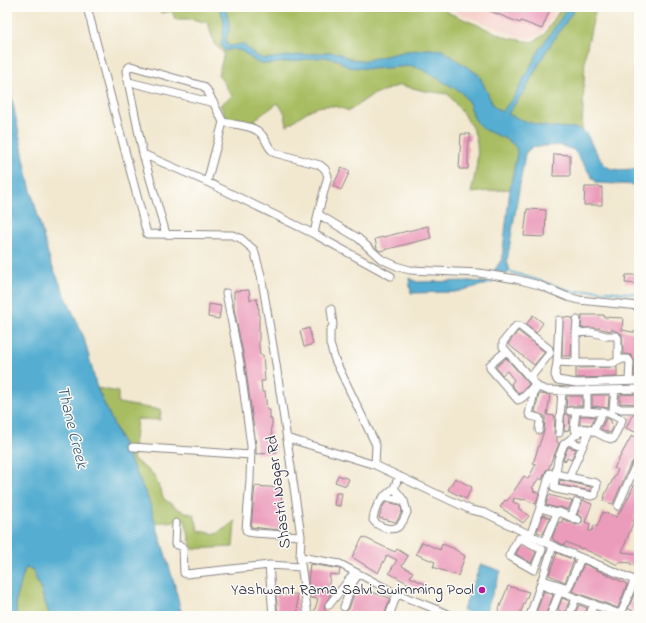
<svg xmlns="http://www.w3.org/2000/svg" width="646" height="623" viewBox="0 0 646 623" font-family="'Indie Flower',sans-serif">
  <rect width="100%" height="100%" fill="#fdfcf7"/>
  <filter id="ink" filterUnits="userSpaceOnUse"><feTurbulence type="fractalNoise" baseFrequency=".025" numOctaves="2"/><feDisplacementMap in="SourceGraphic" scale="8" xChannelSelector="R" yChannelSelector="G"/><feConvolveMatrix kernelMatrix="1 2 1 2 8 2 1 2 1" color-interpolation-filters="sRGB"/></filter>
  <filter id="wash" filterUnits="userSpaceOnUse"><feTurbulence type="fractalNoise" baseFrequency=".012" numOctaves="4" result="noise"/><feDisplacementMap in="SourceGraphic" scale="16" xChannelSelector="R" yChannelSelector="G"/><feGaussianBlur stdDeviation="0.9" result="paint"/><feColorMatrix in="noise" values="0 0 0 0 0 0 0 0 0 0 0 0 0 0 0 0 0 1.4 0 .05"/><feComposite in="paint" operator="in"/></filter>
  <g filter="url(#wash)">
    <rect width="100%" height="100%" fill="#f2e8d0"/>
    <path fill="#f7d0cb" d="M448,7H558L542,33L531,38L521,37L460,14L454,11Z"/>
    <path fill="#a8bd62" stroke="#65704e" d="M159,7H444L447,12L508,38L532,42L544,35L562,7H596L585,56L582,130L559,128L544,146L530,148L525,154H517L510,189L471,193C475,175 480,156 476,138C473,124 456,105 448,94L425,91L400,85L372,95L349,111C322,99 309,109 287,126L285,114L278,103L254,120L257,123L243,124L227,119L220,105L232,96L218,74L221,65L224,53L214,44L208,23L192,19H175L172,11L161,13Z
      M97,388L118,392V403L161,410L160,420L137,419L133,459L154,475L164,499L180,510L194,515L199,531L217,534L235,521L233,547L192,549L185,520L155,523L149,501Z
      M26,568L32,569L41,591L50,616H16V601L24,571Z"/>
    <path fill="#54add1" stroke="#3b6886" d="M219,7H224C227,14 230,21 229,30C228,35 225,38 226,43L230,46L243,44L255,55L263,59L330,52L338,53L351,59L362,61L407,51L429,49L442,50L479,75L494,107L502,112L515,95L539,50L565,12L569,7H576L545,53L525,90L508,114C521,120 535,125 549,127C558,128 576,126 583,131C587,133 589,139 591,143C608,173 605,170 639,169V185L597,183L594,180L574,150L559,145L544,146L530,148L525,154L507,261L510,271L507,274L494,271L502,259L510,189L517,153L516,147L508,140L485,130L479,125L474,118L469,103L461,92L425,71L413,66L372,69L348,67L338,60L325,57L270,64L257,63L242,51L232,49L225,51L221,45L224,28V20Z
      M7,74L29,183L50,261L84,338L97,388L149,501L175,586L182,616H50L41,591L32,569L26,568L24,571L16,601V616H7Z
      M409,278L417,282L470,281L491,283L455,292L411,293Z
      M481,564L501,571L484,616H479L463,610Z"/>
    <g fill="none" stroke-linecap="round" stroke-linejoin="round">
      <path stroke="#54add1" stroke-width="2" d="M508,271L575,292L593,290L639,294
        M488,283H491L496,278"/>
    </g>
    <g id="blocks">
      <path fill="#ec9cbb" d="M480,7H551L542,29L521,21L520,23Z
        M461,134H470V141H468V169H459Z
        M554,154L570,155V176H553Z
        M342,167L350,171L341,190L333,186Z
        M585,187H602V205H584Z
        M527,209L546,210L545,237L524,236Z
        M428,226L431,238L380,251L377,249L375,239Z
        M626,275H639V284L625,283Z
        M249,290L250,300L257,299L258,308H259V346L260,355H263L265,381H261L262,392H265L267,410H270V419H272V426H271L273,445H276V453L256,454V445L245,363L234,309V291Z
        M209,304L221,306L219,319L208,317Z
        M533,315L543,323L536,333L526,325Z
        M582,315H604V317L623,318L622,330L632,332H639V375L634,376L635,362L631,355L623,354L622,334L611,329V331L601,329L600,328H581Z
        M563,317L573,318L571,356H562Z
        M309,328L313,344L304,347L300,331Z
        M518,331L545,352L534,365L508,344Z
        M506,358L529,384L519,394L511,384L514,380L507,371L502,375L496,367Z
        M617,367V377L576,378V368Z
        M539,394L550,395L547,415L555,416L554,433L557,438V442L559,443L554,456H553L549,468L546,470L542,480L539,478L532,488L534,489L533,491L539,493L536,504L524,499L523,500L514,498L513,502L520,505L518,508L529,516L523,523L500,507L505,500L507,501L524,476L528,479L536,464L533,463L544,431L545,420V416L535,412Z
        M639,394V404L620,403V395Z
        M592,395H609L608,408L592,406Z
        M567,396H582V406H570L566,408Z
        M565,413L570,416L569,430L564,431Z
        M633,414H639V425L635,432L626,428Z
        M580,416H587L595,417L591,425L580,424Z
        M606,418L611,420L612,430L610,433L601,429Z
        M632,435L639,439V455L635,458L629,467L613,504L603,501L606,492L618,470L614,468Z
        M568,447L576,449L571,460L567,458L566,461L563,460Z
        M338,475L349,479L346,486L335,482Z
        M639,475V507L622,552L639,554V566L631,565V563L620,562L618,565L582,548V549L566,542L564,545L553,540L554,539L552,538L559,522L561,523L563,519L576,525L581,524L582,522V517L577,514L582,504V500L592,504L585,522L590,524L589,531H592L594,525L597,527L603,512L617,517L620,511L623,508Z
        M455,478L472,487L466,499L448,490Z
        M560,480L591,487V491L559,485Z
        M255,486L282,488L281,506H283L282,513H280L279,530L251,527Z
        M336,493H342L340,506L334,505Z
        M549,495L572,501L568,510L561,507L557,508L546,505Z
        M386,502L400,505L402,511L398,519L396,522L379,518L382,508Z
        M543,515L550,518L543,534L537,532Z
        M363,537L395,552L397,549L408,556L402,566L413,572L410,577L425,584L422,591L389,573L397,560L387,555L378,573L352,557Z
        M422,542L440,550L442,544L453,548L465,556L458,576L433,567L435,562L416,554Z
        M521,544L536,552L531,563L516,554Z
        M557,553L574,560L565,582L549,575Z
        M310,564L340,569L339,575L330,574L328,593H330V596L324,605L325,611L331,616H313L318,599L311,598L308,581Z
        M584,564L627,584L618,608L572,591Z
        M508,586L529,592L519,616H500L497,614Z
        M356,587L390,598L384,616H367L352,611L351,614L345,612L349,609Z
        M637,587H639V616H631L632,610L628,609Z
        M544,591L553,595L545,616H535Z
        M297,594L298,616H278L276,595Z
        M562,598L569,601L565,613L558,610Z
        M579,605L587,608L584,616H574Z"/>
    </g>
  </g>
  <g filter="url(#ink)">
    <use href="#blocks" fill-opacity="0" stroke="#8a8586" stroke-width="1"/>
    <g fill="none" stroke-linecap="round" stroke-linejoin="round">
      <g stroke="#8a8586" stroke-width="9">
        <path id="minor" d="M87,7L147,234L232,235L240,238L254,250L261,275L276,364L301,536L300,557L308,616
          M129,82L214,103
          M143,154L207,182L314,234L318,214
          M207,182L223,122
          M166,234L143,154L126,71L129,67L131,66L203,86L207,90L223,122C235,125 255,125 262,135C268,142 267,148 275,153L320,165L325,169L328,176L318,214L358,238L381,259L399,267L410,270L479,273L516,279L539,285L568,297L579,300L639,306
          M314,234L391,276
          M226,293L240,364L251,446L250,480L246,530L248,532L254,533L301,536
          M331,309L333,325L330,331V344L335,360L376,445L375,465
          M559,320L557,362L555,375L557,380L577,383L639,381
          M576,333L577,320
          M506,351L490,365V368L518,400C525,398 530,390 535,384
          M557,362L576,363H614L623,359H628L630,362L629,381
          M576,363V333L591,332L606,336H616L618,338V361
          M530,378L550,353L549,349L520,326H516L503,342V347L538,387L546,390L568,391L639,389
          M537,387L534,393L529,414L531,416L539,418L540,420L539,430
          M614,406L621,409H639
          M613,409L615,390
          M570,411H587V390
          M576,411L574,429L576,430C592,424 599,438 613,439L622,420L621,419L608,413L587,411
          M594,430L603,412
          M559,433L562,391
          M287,438L375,465L471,510L485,513L553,546L639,582
          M568,441L582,446
          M133,447L251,455
          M548,479L555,480L558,459L564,444L581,431L583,430L588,434L569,477
          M555,480L554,487L556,489L592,496L595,495L597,484L596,483L556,474
          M394,488C382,498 375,504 373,520C378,527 392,532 399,526C403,523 405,517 407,512L404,501L394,488L399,476
          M384,496L404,501
          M618,506L634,469L639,461
          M540,508L557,513L545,542
          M557,513L559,512L578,520
          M571,517L577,502
          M176,523L175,544L183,547L184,573L186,574L269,565L301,567
          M528,542L520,538L518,539L509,556L534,570L542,550V549L528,542L540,508L550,473
          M300,557L340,564L395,593L453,616
          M269,565L273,616
          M543,580L568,588L581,558
          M546,587L617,613H620L623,609L634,581
          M329,605L355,572
          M344,607L352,584L357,576
          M389,616L397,594
          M530,616L553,546
          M550,616L560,591
          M569,616L576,598
          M589,616L594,604"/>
      </g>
      <use href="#minor" stroke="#fff" stroke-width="7"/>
    </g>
  </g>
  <circle fill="#b5179e" stroke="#fdfcf7" stroke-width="1.5" cx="482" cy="590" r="4"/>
  <g text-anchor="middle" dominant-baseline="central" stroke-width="3" stroke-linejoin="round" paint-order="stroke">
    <g font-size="16" fill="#22223b" stroke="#fdfcf7">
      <text transform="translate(279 492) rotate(-97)">Shastri Nagar Rd</text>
    </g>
    <g font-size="16" fill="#22223b" stroke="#fdfcf7" text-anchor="end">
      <text x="474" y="590">Yashwant Rama Salvi Swimming Pool</text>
    </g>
    <g font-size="17" font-style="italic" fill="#365a77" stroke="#fdfcf7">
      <text transform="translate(72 427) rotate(76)">Thane Creek</text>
    </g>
  </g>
  <rect width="646" height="623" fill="none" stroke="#fdfcf7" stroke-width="24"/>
</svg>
